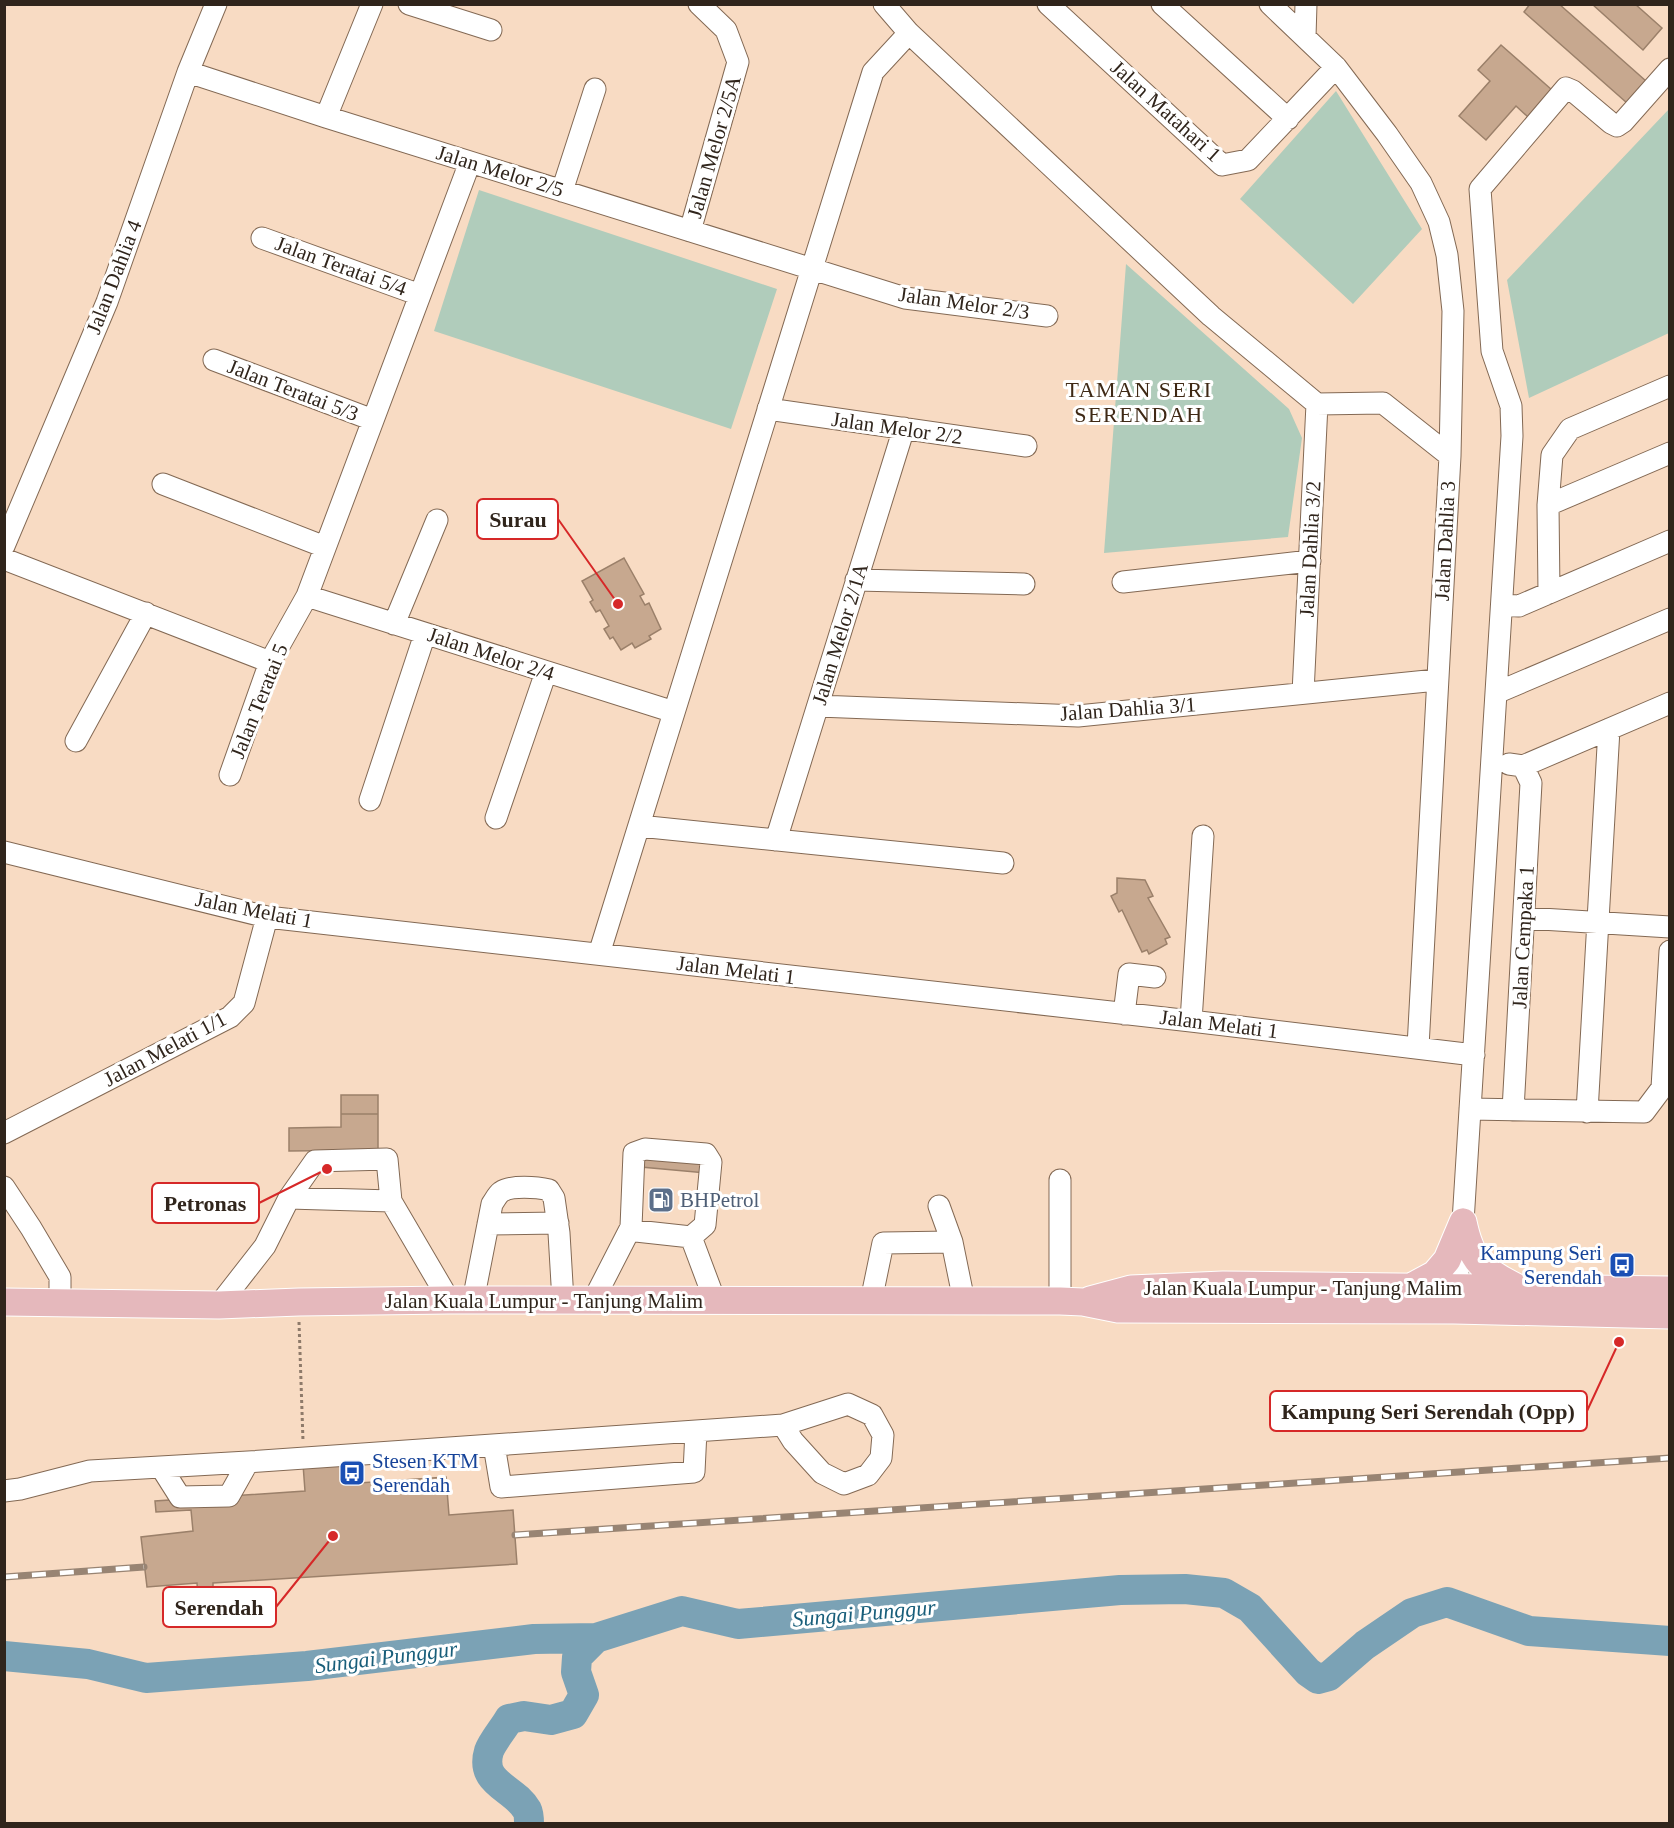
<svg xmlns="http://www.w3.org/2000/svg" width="1674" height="1828" viewBox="0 0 1674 1828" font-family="Georgia,serif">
  <rect width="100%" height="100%" fill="#f8dbc3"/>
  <path fill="#b0ccbb" d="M1336,91L1422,229L1353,304L1240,199Z
    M1669,109V333L1529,398L1507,280Z
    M479,190L777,289L731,429L434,331Z
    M1126,264L1289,409L1302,438L1288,537L1104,553Z"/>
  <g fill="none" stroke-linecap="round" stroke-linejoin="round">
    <path stroke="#7ba2b5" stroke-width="30" d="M4,1656L88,1664L146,1678L307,1666L534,1639L596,1638L682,1611L738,1624L1120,1590L1185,1589L1224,1593L1250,1608L1308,1672L1318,1679L1329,1676L1365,1645L1412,1613L1447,1602L1529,1631L1670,1641
      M529,1824C529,1819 529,1814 527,1810C514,1787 479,1784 489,1751C492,1742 504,1728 509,1719L524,1716L551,1720L573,1714L584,1695L576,1672L577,1657L596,1638"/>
  </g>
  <path fill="#c7a88f" stroke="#9b806a" stroke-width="1.5" d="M1530,4H1559L1646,81L1627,103L1524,12Z
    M1592,4H1635L1662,28L1643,50Z
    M1501,45L1552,90L1528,117L1516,106L1486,140L1459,116L1490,81L1478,70Z
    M624,558L644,594L640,596L645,605L649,603L661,629L649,636L651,639L635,648L632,643L621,650L613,637L610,639L604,629L609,626L600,610L596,612L590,602L593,600L582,581Z
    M1117,878L1145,880L1153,896L1148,898L1170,937L1165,939L1167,944L1149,954L1147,950L1142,952L1122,910L1119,912L1111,896L1117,893Z
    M341,1095H378V1114H341Z
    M341,1114H378V1150L289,1151V1128L341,1127Z
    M631,1146L708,1153L706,1173L630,1166Z
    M342,1462L344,1484L446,1477L449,1515L513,1510L517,1564L213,1583V1592L268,1588L269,1606L199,1611L197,1583L147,1587L141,1537L193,1531L191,1510L156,1512L155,1501L305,1491L303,1464Z"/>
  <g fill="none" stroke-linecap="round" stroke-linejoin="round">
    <g stroke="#836954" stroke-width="23">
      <path id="minor" d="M409,4L491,30
        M884,4L909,33L1211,316L1317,404L1383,403L1450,456
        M1048,4L1222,165L1248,160L1336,67
        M1162,4L1288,119
        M1270,4L1336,67L1387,134L1421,183L1439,222L1447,255L1453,311L1450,456L1418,1047
        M1305,37L1306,4
        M188,72L326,117L905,298L1047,316
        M326,117L372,4
        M562,191L595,89
        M690,231L738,62L726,30L699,4
        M262,238L420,295
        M214,360L373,420
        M768,409L1026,446
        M163,484L325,547
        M1548,505L1670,453
        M4,546L107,302L188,72L216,4
        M4,559L270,662
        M856,580L1024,584
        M1123,582L1310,561
        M1549,593L1548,505L1552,455L1570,429L1670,386
        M307,596L674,712
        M1502,605L1519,606L1670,541
        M394,624L437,520
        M1303,693L1317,404
        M1496,693L1670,619
        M818,706L1078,716L1437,680
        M76,741L146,613
        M1509,764L1523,766L1670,703
        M230,775L270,662L307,596L470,162
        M370,800L425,634
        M496,818L546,672
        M639,826L1003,863
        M776,840L904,428
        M4,852L267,917L1191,1021L1474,1055
        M1525,918L1670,927
        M599,954L873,72L909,33
        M1124,1014L1129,974L1155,977
        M1191,1021L1203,836
        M1470,1109L1644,1112L1662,1088L1670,951
        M1513,1110L1531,783L1523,766
        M1587,1112L1609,729
        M4,1133L230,1017L244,1003L267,917
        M645,1149L706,1154L711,1162L705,1225L691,1237L636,1231L631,1227L634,1153Z
        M4,1187L31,1228L60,1277V1302
        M289,1198L315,1161L387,1159L391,1201
        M939,1206L952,1242L964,1301
        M488,1224L558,1223
        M691,1237L715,1301
        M473,1301L492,1204C495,1200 497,1195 501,1192C511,1185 537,1187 549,1190L554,1198L559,1233L563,1301
        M593,1301L631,1227
        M871,1301L883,1243L952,1242
        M1060,1301V1180
        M1455,1303L1463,1222L1512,436L1511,406L1492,351L1480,189L1566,88L1573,91L1611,123L1617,126L1623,122L1670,69
        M219,1305L265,1246L289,1198L391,1201L449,1300
        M494,1445L501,1487L694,1472L696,1431
        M161,1467L180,1497L229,1496L248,1462
        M4,1491L20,1489L90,1471L248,1462L783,1425L848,1404L872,1415L883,1435L881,1458L868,1475L844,1484L822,1473L793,1441L783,1425"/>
    </g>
    <g stroke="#fff" stroke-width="29">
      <path id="major" d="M1463,1222C1471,1261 1482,1270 1516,1287
        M1411,1287L1435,1274L1447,1260L1463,1222
        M1090,1300L1131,1289L1223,1285L1670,1290
        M4,1302L219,1305L299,1302L449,1300L1060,1301L1083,1302L1118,1309L1454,1310L1670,1315"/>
    </g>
    <path stroke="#8e7a6a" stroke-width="3" stroke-dasharray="3 3" stroke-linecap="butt" d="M299,1322L303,1441"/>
    <use href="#minor" stroke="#fff" stroke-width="21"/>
    <use href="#major" stroke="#e5b8bc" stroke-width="27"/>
    <g stroke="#988473" stroke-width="7">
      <path id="rail" d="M515,1535L1670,1458
        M4,1577L144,1567"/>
    </g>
    <use href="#rail" stroke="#fff" stroke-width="4.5" stroke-dasharray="14" stroke-linecap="butt"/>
  </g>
  <defs>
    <g id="fuel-square" transform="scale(1.35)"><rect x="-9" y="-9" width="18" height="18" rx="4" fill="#5c6f8a" stroke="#fff"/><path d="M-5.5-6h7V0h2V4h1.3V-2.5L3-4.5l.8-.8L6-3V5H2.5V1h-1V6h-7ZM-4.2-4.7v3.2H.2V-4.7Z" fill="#fff"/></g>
    <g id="bus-square" transform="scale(1.35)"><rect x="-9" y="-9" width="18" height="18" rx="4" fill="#1a4fb4" stroke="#fff"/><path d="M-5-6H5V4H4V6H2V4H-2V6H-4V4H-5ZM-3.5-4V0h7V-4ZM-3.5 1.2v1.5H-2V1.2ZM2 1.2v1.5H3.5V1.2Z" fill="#fff"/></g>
  </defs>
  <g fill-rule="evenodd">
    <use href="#fuel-square" x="661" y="1200"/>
    <use href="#bus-square" x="1622" y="1265"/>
    <use href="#bus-square" x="352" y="1473"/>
  </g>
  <g text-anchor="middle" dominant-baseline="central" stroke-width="6" stroke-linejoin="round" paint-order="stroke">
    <g font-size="21" fill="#30251c" stroke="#fff">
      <text transform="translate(1166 111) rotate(42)">Jalan Matahari 1</text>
      <text transform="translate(714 147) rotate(-74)">Jalan Melor 2/5A</text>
      <text transform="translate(500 171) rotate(17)">Jalan Melor 2/5</text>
      <text transform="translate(341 266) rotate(20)">Jalan Teratai 5/4</text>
      <text transform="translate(114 277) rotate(-69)">Jalan Dahlia 4</text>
      <text transform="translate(964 303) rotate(8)">Jalan Melor 2/3</text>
      <text transform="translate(293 390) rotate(21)">Jalan Teratai 5/3</text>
      <text transform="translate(897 428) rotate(8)">Jalan Melor 2/2</text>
      <text transform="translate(1445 541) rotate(-87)">Jalan Dahlia 3</text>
      <text transform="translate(1310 549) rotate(-87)">Jalan Dahlia 3/2</text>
      <text transform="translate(840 634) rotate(-73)">Jalan Melor 2/1A</text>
      <text transform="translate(491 654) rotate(18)">Jalan Melor 2/4</text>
      <text transform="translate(259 701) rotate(-68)">Jalan Teratai 5</text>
      <text transform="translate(1128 709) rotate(-4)">Jalan Dahlia 3/1</text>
      <text transform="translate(254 910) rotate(11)">Jalan Melati 1</text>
      <text transform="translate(1523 937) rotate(-87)">Jalan Cempaka 1</text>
      <text transform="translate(736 970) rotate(7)">Jalan Melati 1</text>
      <text transform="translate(1219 1024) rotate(7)">Jalan Melati 1</text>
      <text transform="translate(165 1049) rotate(-28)">Jalan Melati 1/1</text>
      <text x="1303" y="1288">Jalan Kuala Lumpur - Tanjung Malim</text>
      <text x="544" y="1301">Jalan Kuala Lumpur - Tanjung Malim</text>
    </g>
    <g font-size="21" fill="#4e5e75" stroke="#fff" text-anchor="start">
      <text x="680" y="1200">BHPetrol</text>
    </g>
    <g font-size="21" fill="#164399" stroke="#fff" text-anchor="end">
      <text x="1602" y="1253">Kampung Seri<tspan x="1602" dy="24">Serendah</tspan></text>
      <text x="372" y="1461" text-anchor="start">Stesen KTM<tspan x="372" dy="24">Serendah</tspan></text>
    </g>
    <g font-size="22" letter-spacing="1.5" fill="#3f2915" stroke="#fff">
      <text x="1139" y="389">TAMAN SERI<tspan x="1139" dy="25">SERENDAH</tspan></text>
    </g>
    <g font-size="22" font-style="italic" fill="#185e7a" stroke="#fff">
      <text transform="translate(864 1613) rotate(-5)">Sungai Punggur</text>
      <text transform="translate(386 1657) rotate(-7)">Sungai Punggur</text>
    </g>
  </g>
  <path fill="none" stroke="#d62828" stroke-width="2" d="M618 604L558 519M327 1169L259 1203M1619 1342L1587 1411M333 1536L276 1607"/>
  <g fill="#d62828" stroke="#fff" stroke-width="2">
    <circle cx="618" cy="604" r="6"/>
    <circle cx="327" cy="1169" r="6"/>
    <circle cx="1619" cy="1342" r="6"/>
    <circle cx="333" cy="1536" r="6"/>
  </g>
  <g fill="#fff" stroke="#d62828" stroke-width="2">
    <rect x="477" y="499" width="81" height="40" rx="6"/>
    <rect x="152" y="1183" width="107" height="40" rx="6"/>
    <rect x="1270" y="1391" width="317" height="40" rx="6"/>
    <rect x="163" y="1587" width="113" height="40" rx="6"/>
  </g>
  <g font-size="22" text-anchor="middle" font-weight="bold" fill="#30251c">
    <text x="518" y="527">Surau</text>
    <text x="205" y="1211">Petronas</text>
    <text x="1428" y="1419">Kampung Seri Serendah (Opp)</text>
    <text x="219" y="1615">Serendah</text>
  </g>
  <rect width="1674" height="1828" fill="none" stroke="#30251c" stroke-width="12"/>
</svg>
